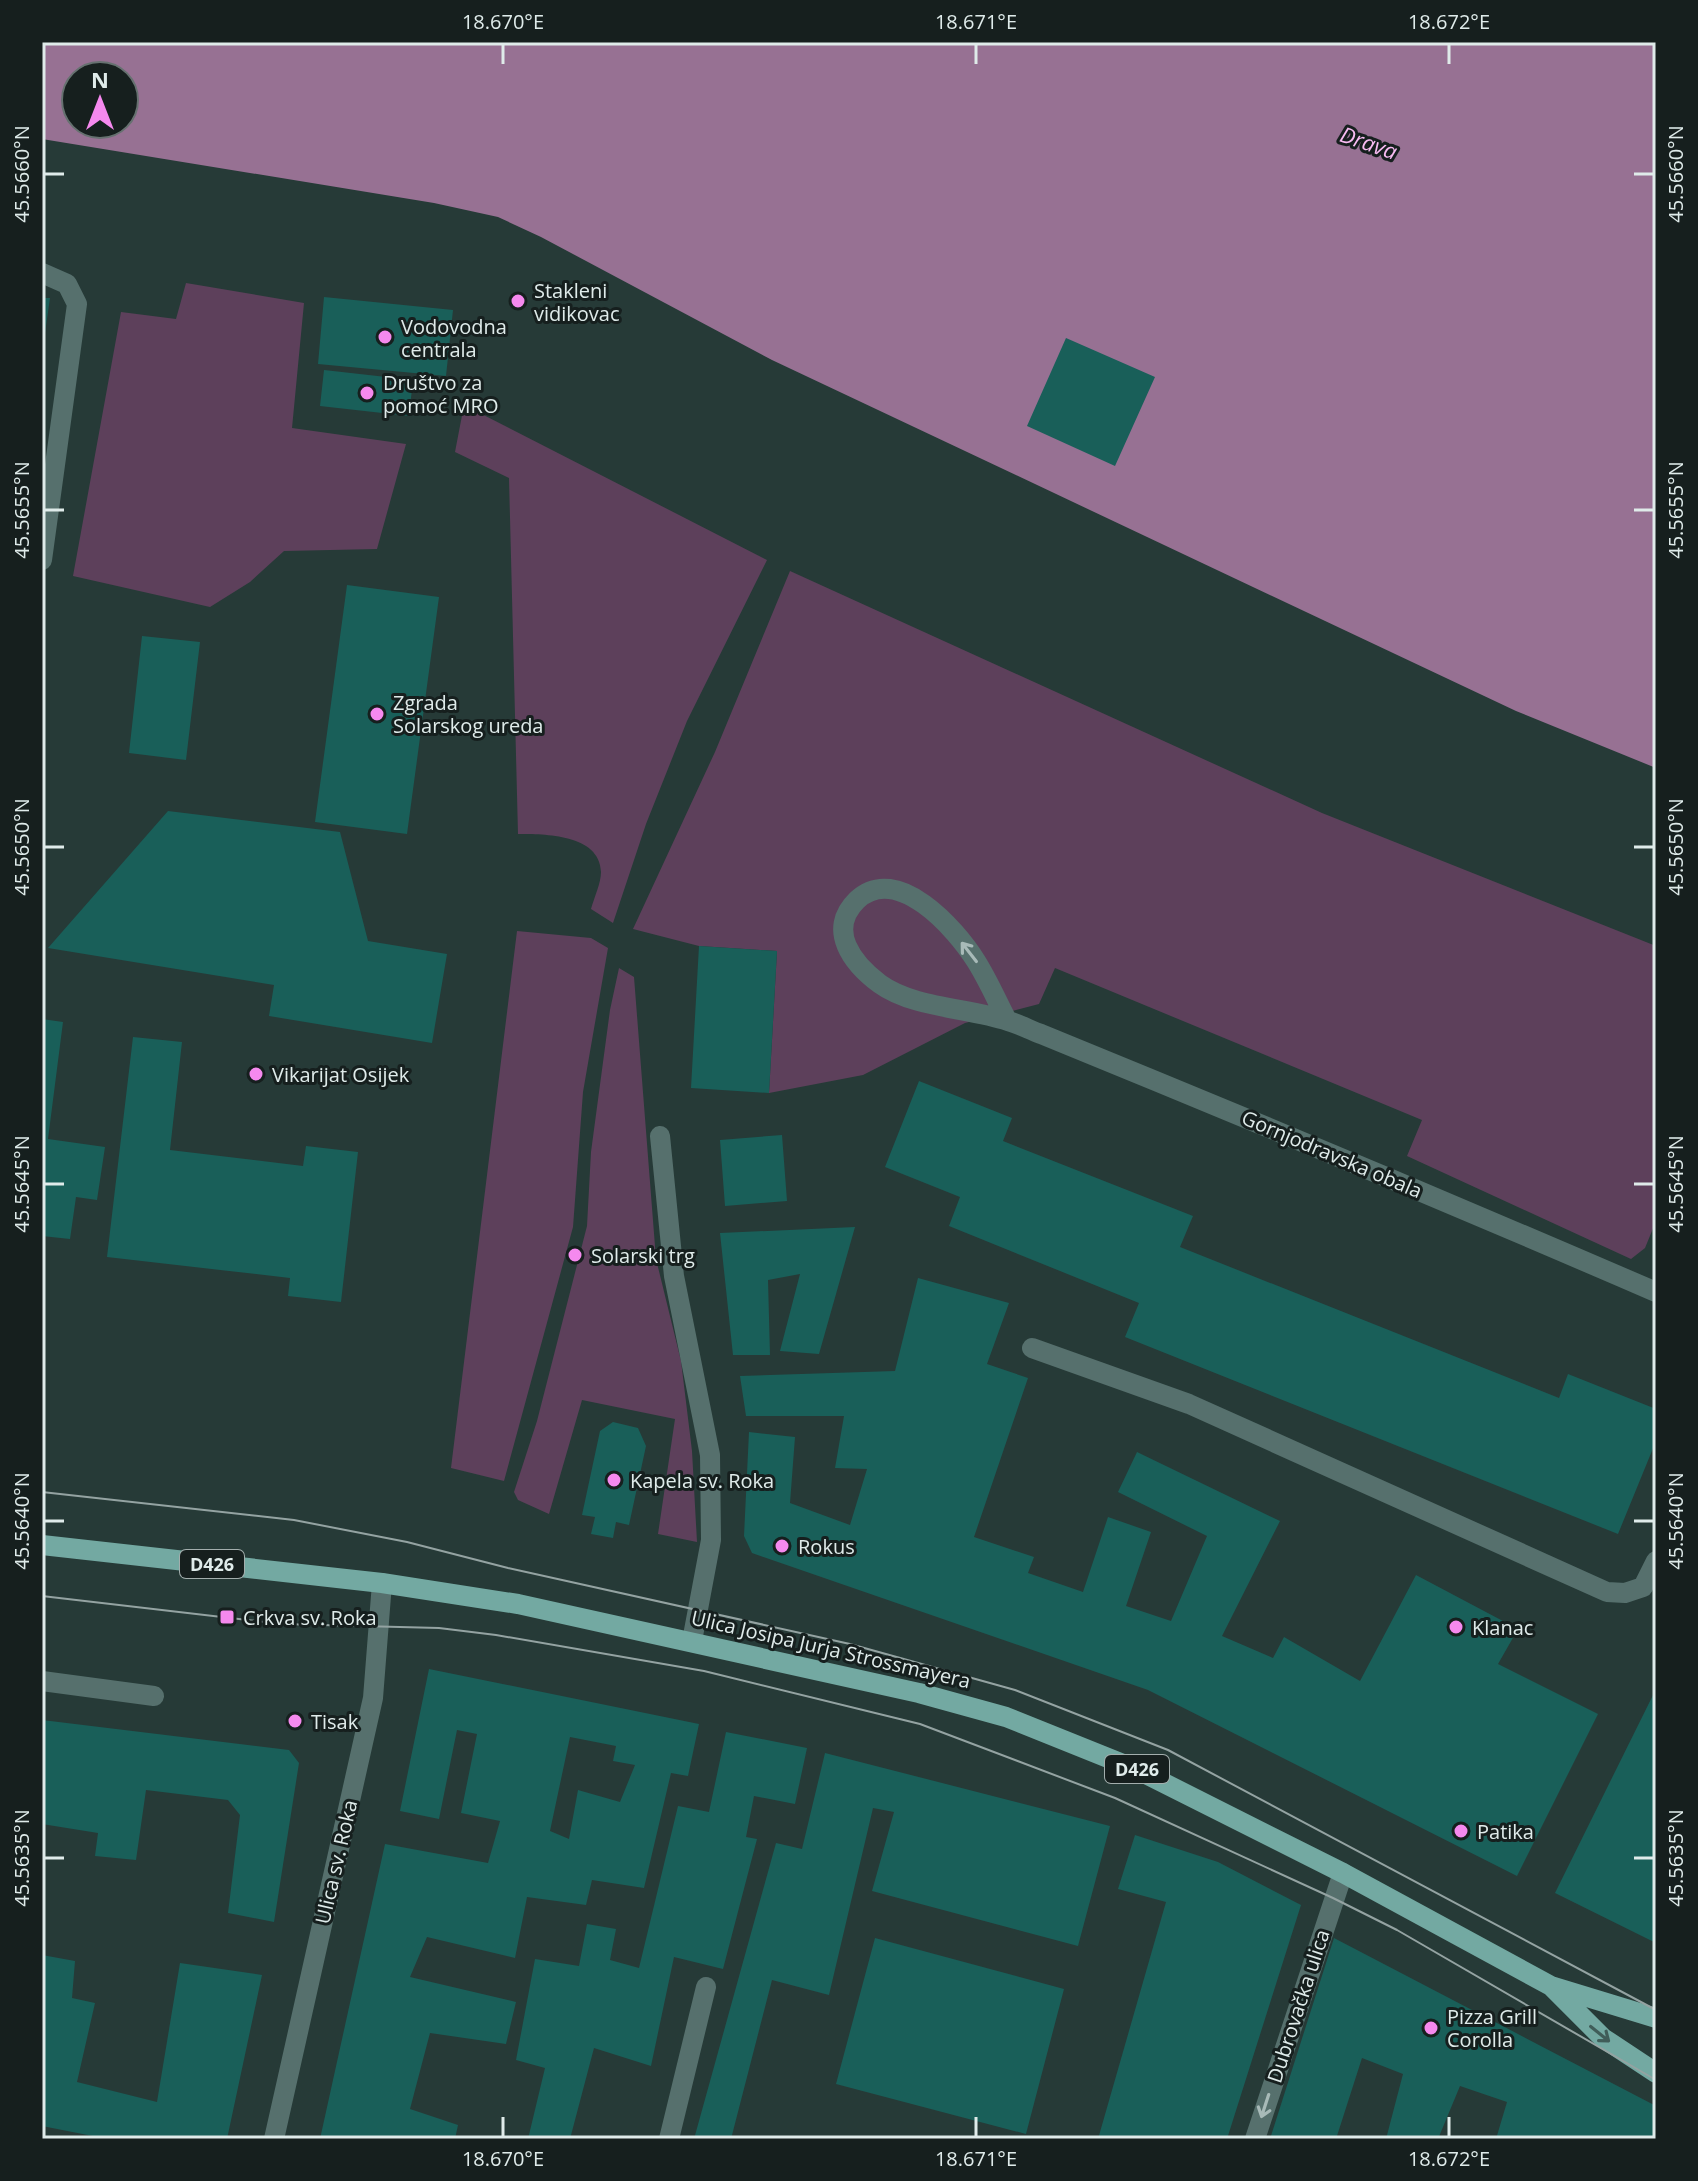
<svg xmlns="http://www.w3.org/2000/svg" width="1698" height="2181" viewBox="0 0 1698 2181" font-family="'Open Sans',sans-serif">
  <rect width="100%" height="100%" fill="#263a37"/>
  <path fill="#5d405b" d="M186,283L304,303L292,428L406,444L377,549L284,551L250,582L210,607L73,576L121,312L176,319Z
    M464,405L767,560L687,721L646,824L613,923L591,909C594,898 601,883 601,872C600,834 544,834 518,834L509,478L455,452Z
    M790,571L1322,813L1656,946V1221L1645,1248L1631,1259L1407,1156L1422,1120L1055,968L1039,1004L965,1023L863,1075L769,1093L777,951L699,946L633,929L715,752Z
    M517,931L591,938L608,948L583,1092L573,1227L504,1481L451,1468Z
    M619,968L634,977L656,1259L681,1361L692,1451L697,1542L658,1534L675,1419L582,1400L549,1514L518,1500L514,1492L537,1421L587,1226L591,1152L610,1010Z"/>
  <path fill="#977193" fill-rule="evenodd" d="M42,42H1656V768L1516,711L772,360L541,237L498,217L434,203L42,139ZM76,76H124V124H76Z"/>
  <path fill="#195f59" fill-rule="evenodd" d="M324,297L453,310L446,376L318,364Z
    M42,298H50L44,340H42Z
    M1066,338L1155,377L1115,466L1027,426Z
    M324,370L413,380L409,416L320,406Z
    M347,585L439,597L407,834L315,822Z
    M142,636L200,642L186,760L129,753Z
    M168,811L340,832L368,941L447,954L432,1043L269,1016L274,985L48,948Z
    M699,946L777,951L769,1093L691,1088Z
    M42,1019L63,1022L48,1139L105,1147L97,1200L76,1197L70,1239L42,1236Z
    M133,1037L182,1042L170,1150L303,1166L306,1146L358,1152L341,1302L288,1296L290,1278L107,1257Z
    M919,1081L1012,1118L1003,1141L1193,1216L1180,1247L1559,1398L1568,1374L1656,1409V1441L1618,1534L1125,1337L1139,1303L949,1226L960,1197L885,1167Z
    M782,1135L787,1201L725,1206L720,1140Z
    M855,1227L819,1354L780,1351L800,1274L768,1280L770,1355H733L720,1233Z
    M918,1278L1009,1303L987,1364L1028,1378L974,1537L1034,1557L1028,1573L1083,1592L1108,1517L1151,1532L1126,1606L1171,1621L1207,1536L1118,1492L1137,1452L1280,1521L1222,1636L1273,1658L1284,1637L1360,1681L1416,1575L1518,1629L1498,1664L1598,1714L1517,1876L1148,1690L752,1553L744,1536L749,1432L795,1437L790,1503L850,1525L867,1469L835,1468L844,1416H746L740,1376L895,1371Z
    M613,1422L638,1428L646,1446L629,1525L616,1522L613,1538L591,1534L595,1517L582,1515L600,1431Z
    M429,1669L699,1724L688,1776L671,1773L644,1888L592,1880L586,1905L527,1897L515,1958L427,1937L410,1977L516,2002L506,2044L430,2033L410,2109L458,2125L455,2139H320L385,1844L488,1863L500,1821L461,1813L477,1734L457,1730L439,1819L400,1811ZM570,1737L616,1746L613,1761L635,1765L620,1802L578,1790L569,1839L550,1831Z
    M1656,1689V1943L1555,1893Z
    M42,1720L289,1750L299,1763L274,1922L228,1913L240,1815L228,1800L146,1790L136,1860L95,1856L98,1833L42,1824Z
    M726,1732L807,1748L795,1804L754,1796L746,1837L757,1839L723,1969L674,1957L651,2066L594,2048L570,2139H528L545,2068L516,2060L535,1959L579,1966L587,1924L616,1929L610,1960L639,1968L678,1806L709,1812Z
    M825,1753L1110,1826L1078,1946L872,1891L894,1812L873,1808L829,1995L772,1980L731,2139H694L776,1843L802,1849Z
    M1135,1835L1218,1862L1301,1905L1227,2139H1098L1166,1902L1118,1889Z
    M875,1938L1064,1989L1026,2134L836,2084Z
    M1334,1938L1656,2106V2139H1496L1507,2102L1460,2086L1438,2139H1386L1403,2074L1362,2058L1336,2139H1270Z
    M42,1955L75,1961L72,1998L95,2003L77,2082L157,2102L180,1963L262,1975L227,2139H108L42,2126Z"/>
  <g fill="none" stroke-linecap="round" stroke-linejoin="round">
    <path stroke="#56706d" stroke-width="20" d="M1032,1348L1189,1404L1607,1592L1625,1593L1643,1587L1656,1561
      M42,1681L154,1696
      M669,2139L706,1987"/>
    <path stroke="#56706d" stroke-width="20" d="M42,273L67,284L77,304L42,560
      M1007,1020C997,1001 988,980 976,961C956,929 897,862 857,900C826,930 853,964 880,984C913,1008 970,1008 1008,1021C1019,1024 1030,1030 1041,1034C1247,1118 1452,1204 1656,1292
      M660,1136L674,1276L710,1455L711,1540L692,1641
      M274,2139L373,1698L382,1583
      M1255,2139L1343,1873"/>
    <path stroke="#73a9a2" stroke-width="20" d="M42,1545L382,1583L518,1604L919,1693L1006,1717L1138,1770L1343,1873L1551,1986L1656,2018
      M1551,1986L1603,2038L1656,2073"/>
    <path stroke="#94a3a2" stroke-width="2" d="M42,1492L294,1520L407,1542L508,1568L850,1644L1015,1690L1168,1750L1656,2010
      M42,1596L282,1624L439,1628L496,1635L704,1671L920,1724L1115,1798L1333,1898L1397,1930L1656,2080"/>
  </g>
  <defs><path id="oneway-shaft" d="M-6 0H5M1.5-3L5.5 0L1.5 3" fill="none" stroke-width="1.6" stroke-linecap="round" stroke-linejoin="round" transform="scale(2)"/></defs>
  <g stroke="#a8bab8">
    <use href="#oneway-shaft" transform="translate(969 952) rotate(-128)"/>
    <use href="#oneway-shaft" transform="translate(1265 2106) rotate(108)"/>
  </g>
  <use stroke="#405d59" href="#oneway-shaft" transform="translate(1600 2034) rotate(39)"/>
  <path fill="none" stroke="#dfebea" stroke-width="3" d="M503,44V64M976,44V64M1449,44V64M44,174H64M1634,174H1654M44,510H64M1634,510H1654M44,847H64M1634,847H1654M44,1184H64M1634,1184H1654M44,1521H64M1634,1521H1654M44,1858H64M1634,1858H1654M503,2117V2137M976,2117V2137M1449,2117V2137"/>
  <g fill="#f589ee" stroke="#161f1e" stroke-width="3">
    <circle cx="518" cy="301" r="8"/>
    <circle cx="385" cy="337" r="8"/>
    <circle cx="367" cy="393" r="8"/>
    <circle cx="377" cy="714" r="8"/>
    <circle cx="256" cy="1074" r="8"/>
    <circle cx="575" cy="1255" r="8"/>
    <circle cx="614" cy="1480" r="8"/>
    <circle cx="782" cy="1546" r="8"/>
    <rect x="219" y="1609" width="16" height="16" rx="4"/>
    <circle cx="1456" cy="1627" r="8"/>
    <circle cx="295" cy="1721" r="8"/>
    <circle cx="1461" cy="1831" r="8"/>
    <circle cx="1431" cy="2028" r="8"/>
  </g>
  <g text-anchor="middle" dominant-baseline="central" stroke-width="6" stroke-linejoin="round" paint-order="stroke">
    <g fill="#161f1e" stroke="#a3aead" stroke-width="2">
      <rect x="180" y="1550" width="64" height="28" rx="6"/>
      <rect x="1105" y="1755" width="64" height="28" rx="6"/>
    </g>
    <g font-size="18" font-weight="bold" fill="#dfebea">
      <text x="212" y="1564">D426</text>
      <text x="1137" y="1769">D426</text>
    </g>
    <g font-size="20" fill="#dfebea" stroke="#161f1e" text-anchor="start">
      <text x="534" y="290">Stakleni<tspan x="534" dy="23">vidikovac</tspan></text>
      <text x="401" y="326">Vodovodna<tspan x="401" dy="23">centrala</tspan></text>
      <text x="383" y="382">Društvo za<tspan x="383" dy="23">pomoć MRO</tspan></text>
      <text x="393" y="702">Zgrada<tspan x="393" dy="23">Solarskog ureda</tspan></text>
      <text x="272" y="1074">Vikarijat Osijek</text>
      <text x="591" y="1255">Solarski trg</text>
      <text x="630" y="1480">Kapela sv. Roka</text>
      <text x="798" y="1546">Rokus</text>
      <text x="243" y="1617">Crkva sv. Roka</text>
      <text x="1472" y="1627">Klanac</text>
      <text x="311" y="1721">Tisak</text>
      <text x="1477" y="1831">Patika</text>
      <text x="1447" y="2016">Pizza Grill<tspan x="1447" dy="23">Corolla</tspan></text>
    </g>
    <g font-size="20" fill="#dfebea" stroke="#161f1e">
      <text transform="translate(1332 1154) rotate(23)">Gornjodravska obala</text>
      <text transform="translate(831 1649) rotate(13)">Ulica Josipa Jurja Strossmayera</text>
      <text transform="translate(336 1862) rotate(-77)">Ulica sv. Roka</text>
      <text transform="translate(1298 2006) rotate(-72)">Dubrovačka ulica</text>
    </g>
    <g font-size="22" font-style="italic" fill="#f8bbf2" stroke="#161f1e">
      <text transform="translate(1369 142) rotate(19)">Drava</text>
    </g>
  </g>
  <rect width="1698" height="2181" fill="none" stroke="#161f1e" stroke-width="88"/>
  <g transform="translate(100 100)"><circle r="38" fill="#161f1e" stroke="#667170" stroke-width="2"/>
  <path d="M0-6L14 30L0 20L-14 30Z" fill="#f589ee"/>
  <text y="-12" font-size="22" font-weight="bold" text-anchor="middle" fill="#dfebea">N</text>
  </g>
  <rect x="44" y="44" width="1610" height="2093" fill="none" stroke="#dfebea" stroke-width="3"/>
  <g font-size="20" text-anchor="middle" fill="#dfebea">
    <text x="503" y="29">18.670°E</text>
    <text x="976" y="29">18.671°E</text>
    <text x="1449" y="29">18.672°E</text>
    <text transform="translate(22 174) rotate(-90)" y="7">45.5660°N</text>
    <text transform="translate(1676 174) rotate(-90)" y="7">45.5660°N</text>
    <text transform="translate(22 510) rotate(-90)" y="7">45.5655°N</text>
    <text transform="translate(1676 510) rotate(-90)" y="7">45.5655°N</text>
    <text transform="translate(22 847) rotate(-90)" y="7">45.5650°N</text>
    <text transform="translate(1676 847) rotate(-90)" y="7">45.5650°N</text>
    <text transform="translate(22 1184) rotate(-90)" y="7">45.5645°N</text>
    <text transform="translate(1676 1184) rotate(-90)" y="7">45.5645°N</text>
    <text transform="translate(22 1521) rotate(-90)" y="7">45.5640°N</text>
    <text transform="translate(1676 1521) rotate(-90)" y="7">45.5640°N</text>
    <text transform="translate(22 1858) rotate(-90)" y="7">45.5635°N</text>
    <text transform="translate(1676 1858) rotate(-90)" y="7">45.5635°N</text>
    <text x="503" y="2166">18.670°E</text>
    <text x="976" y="2166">18.671°E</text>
    <text x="1449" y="2166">18.672°E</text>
  </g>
</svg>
